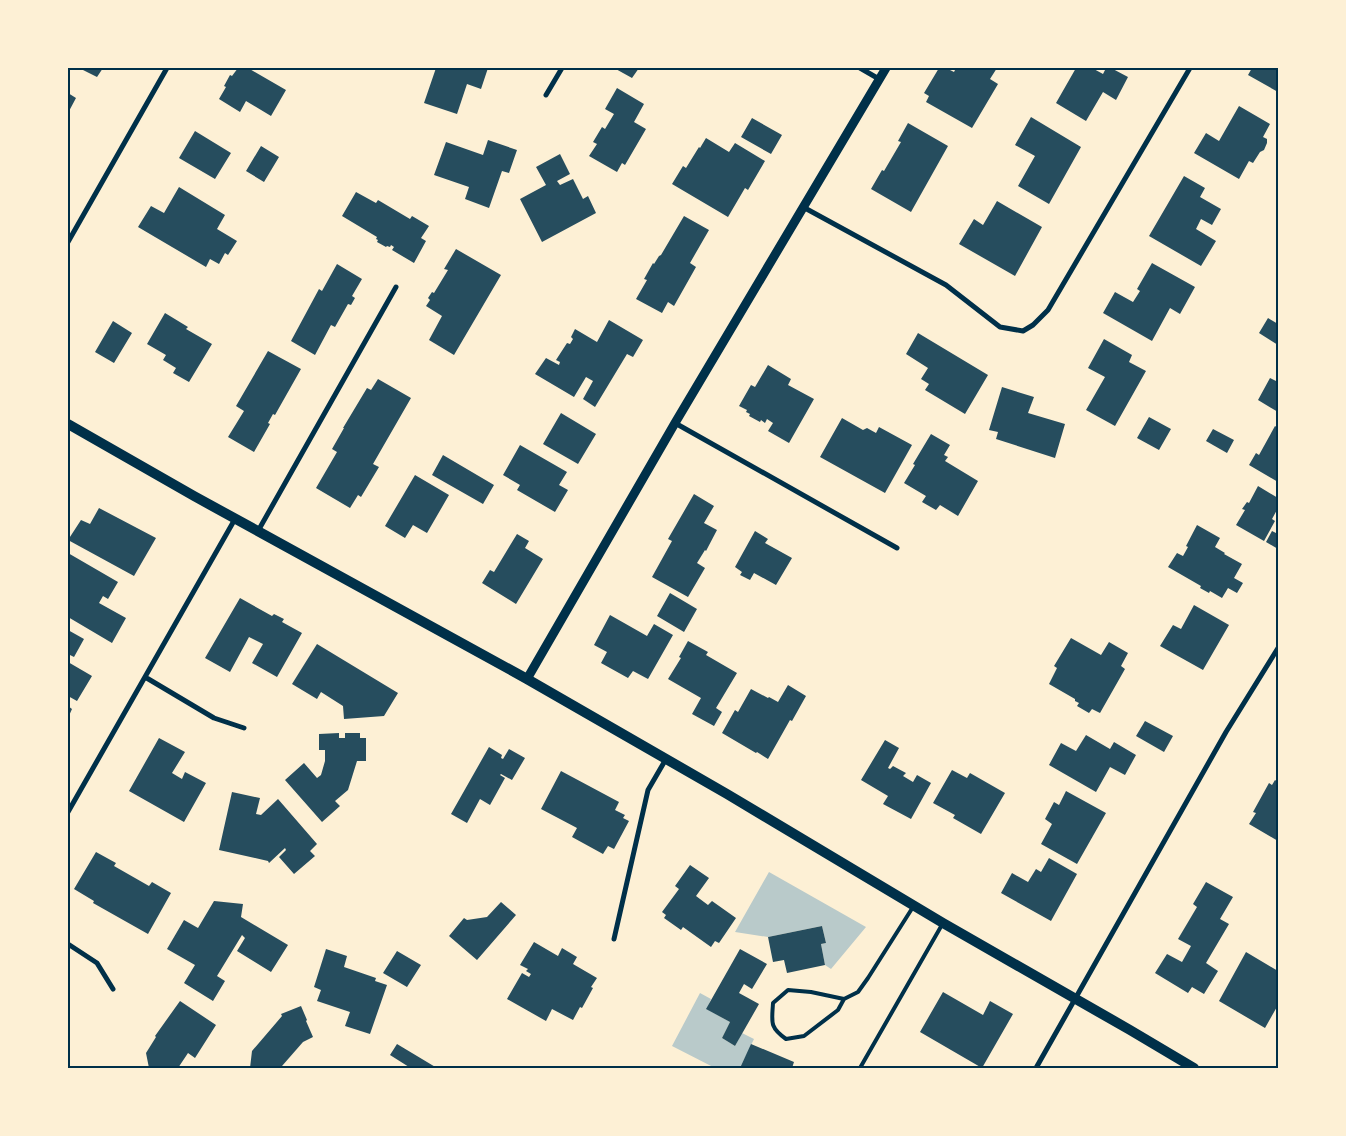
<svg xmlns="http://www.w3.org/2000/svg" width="1346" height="1136" viewBox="0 0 1346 1136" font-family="'Work Sans',sans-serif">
  <rect width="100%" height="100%" fill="#fdf0d5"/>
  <path fill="#b9caca" d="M769,872L866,927L831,969L825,965L821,944L826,943L822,926L768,937L735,932Z
    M700,993L711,999L707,1009L730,1022L722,1038L735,1046L742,1033L754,1039L740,1068H715L672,1046Z"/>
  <path fill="#264d5e" d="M79,68H103L97,77Z
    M238,68H248L286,90L271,116L246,101L240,112L219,99L226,87L224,86L230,75L232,76Z
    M436,68H488L481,89L467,84L457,114L424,103Z
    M614,68H639L632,78Z
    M939,68H946L954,72L956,68H997L990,79L998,84L972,128L926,102L929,96L924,93Z
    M1076,68H1092L1103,74L1106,68H1111L1128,77L1116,100L1103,92L1086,121L1056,103Z
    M1252,68H1278V92L1248,75Z
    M617,88L644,104L634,122L646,129L625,165L622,163L617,172L589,156L597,144L593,142L602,127L605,129L614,114L605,109Z
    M68,93L76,98L68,113Z
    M1239,106L1270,124L1263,137L1267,139V143L1264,150L1260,152L1253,163L1249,161L1239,179L1194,153L1206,133L1219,141Z
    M1031,117L1081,147L1049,204L1018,186L1035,156L1015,145Z
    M752,118L782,135L771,154L741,137Z
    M908,123L948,146L911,212L871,189L882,170L884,171L901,142L898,141Z
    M195,131L231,153L215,179L179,158Z
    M706,138L729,152L735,143L765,161L748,190L745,188L728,217L672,184L683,166L686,168L699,147L700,148Z
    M488,140L517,150L509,173L502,171L489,208L465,199L469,187L434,175L446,142L483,155Z
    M261,146L279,157L264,182L246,171Z
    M560,154L570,174L557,181L560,185L573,179L583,199L588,196L596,213L542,242L520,199L546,185L536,167Z
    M1184,176L1205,188L1200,197L1221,209L1212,225L1201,219L1196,229L1216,241L1201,266L1149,236Z
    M179,187L225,215L217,229L237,241L228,255L225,253L219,264L210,259L206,267L138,227L151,206L164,213Z
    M356,192L376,203L378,200L410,219L412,216L429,226L421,238L426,241L414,263L392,250L394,247L391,245L390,247L387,246L386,247L377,242L378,240L376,239L377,237L342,216Z
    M997,201L1042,227L1015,276L959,244L974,219L983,225Z
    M684,216L709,230L690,263L696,267L674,306L668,302L662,313L636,299L647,280L644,279L653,263L654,264L659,256L661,255Z
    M456,249L501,275L454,355L429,340L442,316L426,306L430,300L428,298L432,292L434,293L448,270L444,269Z
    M1152,263L1195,287L1180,314L1170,308L1152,341L1103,313L1115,292L1133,302L1140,291L1137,289Z
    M337,264L362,279L352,296L355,298L351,305L348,304L335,327L331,325L315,355L291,341L319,289L322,291Z
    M165,313L188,327L186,329L212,344L189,382L173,373L176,368L163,360L166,355L147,344Z
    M1268,318L1278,324V345L1259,333Z
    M609,320L643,340L633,357L627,354L595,407L583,399L593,381L586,377L574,397L535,374L546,358L559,365L560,362L556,360L567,343L570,344L573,339L571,337L575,329L597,342Z
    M113,321L132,333L114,363L95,352Z
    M918,333L988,375L965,414L925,390L929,384L921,379L928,368L906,354Z
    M1104,339L1132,355L1129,362L1146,371L1115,426L1086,410L1105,377L1088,368Z
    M268,351L301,369L275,415L273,414L268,423L270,424L254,452L228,437L244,411L236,406Z
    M768,365L791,379L788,385L814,399L789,443L768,431L773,423L767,419L765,423L761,420L760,422L749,416L750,414L746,412L747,410L739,406L751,385L755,387Z
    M1270,378L1278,382V412L1258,400Z
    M378,379L411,398L373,464L379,467L361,497L358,495L350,508L316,488L337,452L332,449L344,428H343L367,388L371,390Z
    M1002,387L1034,397L1028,413L1065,424L1055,458L996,439L998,432L989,430Z
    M561,413L596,434L578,464L543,444Z
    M1149,417L1171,429L1159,450L1137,438Z
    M842,418L863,430L867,428L876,433L879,427L912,445L885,493L820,457Z
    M1275,426L1278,428V482L1249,465L1256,453L1259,455Z
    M1213,429L1234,440L1227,453L1206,441Z
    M931,434L950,445L944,455L948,457L945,461L978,481L958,516L940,505L936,510L922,502L926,496L904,483L915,465L913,464Z
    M520,445L567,472L559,485L568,490L555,512L517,490L520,485L503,475Z
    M443,455L494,485L483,504L432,475Z
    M415,475L449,495L427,533L413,525L405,538L385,526Z
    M1258,486L1278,498V508L1272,519L1275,521L1264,541L1236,525L1245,510L1242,509L1247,502L1249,503Z
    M694,494L714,506L704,523L717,530L706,551L705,550L697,563L705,568L688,597L652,577L672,541L668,539Z
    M99,508L156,538L134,576L68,540L81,520L90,524Z
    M1197,525L1220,538L1215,547L1225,553L1224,554L1242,564L1234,578L1243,583L1237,593L1228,588L1222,598L1210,591L1209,593L1200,588L1201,586L1168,567L1177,553L1183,556L1188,547L1186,546Z
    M755,531L768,539L765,543L792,558L776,585L754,573L750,580L740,575L742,572L735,567Z
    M1272,531L1278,534V549L1266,542Z
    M517,534L529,541L525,548L543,559L516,604L482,583L490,570L494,572Z
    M68,553L118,582L108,599L103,596L99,603L126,618L112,643L68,617Z
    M670,593L697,609L684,632L657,616Z
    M240,598L272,616L274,614L284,619L282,622L302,633L277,677L252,663L263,644L249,637L230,672L205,658Z
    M1194,605L1229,625L1203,670L1160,646L1173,625L1181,629Z
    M610,615L647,636L654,624L673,635L648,679L633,671L628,678L601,663L607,652L594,645Z
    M68,630L84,639L74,657L70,655L68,658Z
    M1071,638L1101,655L1109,642L1128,653L1121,666L1125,669L1100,713L1092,709L1089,713L1077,706L1079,703L1075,701V699L1049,684L1057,668L1054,666Z
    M688,641L708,652L706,655L737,673L716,708L722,712L714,726L692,714L701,698L668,679L681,658L679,657Z
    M317,644L398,693L384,716L344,719L343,706L321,692L317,699L292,684Z
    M68,662L92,676L77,701L68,696Z
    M788,685L806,696L792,721L790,720L768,759L757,752L756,753L722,733L735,710L738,712L751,689L768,698L769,697L778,702Z
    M68,706L72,709L68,718Z
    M1145,721L1173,736L1164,752L1136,736Z
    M339,733V738H345V733H360V738H366V761H357L348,790L335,801L340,806L322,822L285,780L304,763L317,778L321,775L325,761V750H319V734Z
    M1086,735L1110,749L1114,742L1136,755L1125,775L1110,767L1096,792L1049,765L1061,743L1076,751Z
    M159,738L185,752L172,773L182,779L185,772L206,783L184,822L129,791Z
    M885,740L899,748L888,768L890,769L893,766L906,773L903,776L913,782L917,775L931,783L911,819L883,804L888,796L861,780Z
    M489,747L502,755L501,758L503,759L509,749L525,758L512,780L501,774L500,775L505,778L490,805L480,799L467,823L451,814Z
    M952,770L967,778L970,773L1005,793L981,834L953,818L955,815L933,803Z
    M561,771L619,802L615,810L625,815L623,818L629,821L614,849L608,846L603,854L572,837L577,828L541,809Z
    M1275,780L1278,782V841L1249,824L1256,813L1253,812L1269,783L1272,785Z
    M1066,791L1106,813L1077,864L1041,844L1052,824L1045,819L1054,802L1059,805Z
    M232,792L260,798L256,814L261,815L278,799L317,844L310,851L315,856L294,874L279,857L286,850L285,848L269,863L268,861L219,850Z
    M96,852L116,863L114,866L149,886L152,882L171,893L148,934L93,903L94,901L74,889Z
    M1049,858L1077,874L1051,921L1001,893L1012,873L1028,882L1036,869L1041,872Z
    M690,865L709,878L696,896L708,905L712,901L736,918L719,943L715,941L711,947L683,927L681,930L664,918L666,915L662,912L679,889L675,886Z
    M1206,882L1233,897L1220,919L1229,924L1206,963L1218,971L1204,994L1192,987L1188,993L1155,973L1167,954L1182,962L1191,946L1178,939L1197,907L1193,904Z
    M214,901L243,904L241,917L288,945L271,972L237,951L245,938L242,935L217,976L225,981L213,1001L184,983L195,965L167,949L184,920L198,928Z
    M501,902L516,915L477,960L449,936L464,918L467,920L487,917Z
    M822,926L826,943L821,944L825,965L787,973L784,960L773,962L768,937Z
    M534,942L558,956L562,948L577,957L573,964L597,978L591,987L593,988L582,1008L580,1007L573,1020L552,1009L546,1021L507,999L522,973L529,977L531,974L526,971L528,969L520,965Z
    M326,949L347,956L344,967L376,978L375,981L387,985L370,1034L345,1026L350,1012L317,1001L321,990L314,987Z
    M740,949L767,964L752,989L744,984L739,993L759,1004L735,1046L722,1038L730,1022L706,1009Z
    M397,951L421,965L407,987L383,973Z
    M1246,952L1278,971V1005L1265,1028L1219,1001Z
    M943,992L983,1015L990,1001L1013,1014L982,1068L920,1032Z
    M180,1001L216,1025L195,1058L188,1053L178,1068H149L146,1053L156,1037L155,1036Z
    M301,1006L307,1020L306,1021L313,1037L303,1042L282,1066V1068H250L252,1051L282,1016L281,1014Z
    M397,1044L437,1068H408L409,1067L390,1055Z
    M751,1044L794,1062L792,1068H740Z"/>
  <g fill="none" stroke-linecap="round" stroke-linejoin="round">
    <path stroke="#003049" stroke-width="4" d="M844,999L811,992L788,990L773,1003C772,1022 769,1027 786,1039L804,1036L838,1010L844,999L858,992L868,978L913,907
      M860,1068L943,923"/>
    <path stroke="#003049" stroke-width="5" d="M860,68L879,79
      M546,95L562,68
      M803,207L946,285L1000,327L1023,331L1033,325L1048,310L1190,68
      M68,242L167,68
      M675,423L897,548
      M258,531L396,287
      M145,677L214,718L244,728
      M68,812L235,519
      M614,939L648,790L666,759
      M68,944L97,963L113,989
      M1036,1068L1226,732L1278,648"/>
    <path stroke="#003049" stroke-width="9" d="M527,679L675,423L886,68"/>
    <path stroke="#003049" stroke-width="10" d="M68,424L194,496L527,679L727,794L943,923L1130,1030L1194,1068"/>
  </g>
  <rect width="1346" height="1136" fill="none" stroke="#fdf0d5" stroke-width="138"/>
  <rect x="69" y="69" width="1208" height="998" fill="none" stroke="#003049" stroke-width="2"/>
</svg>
